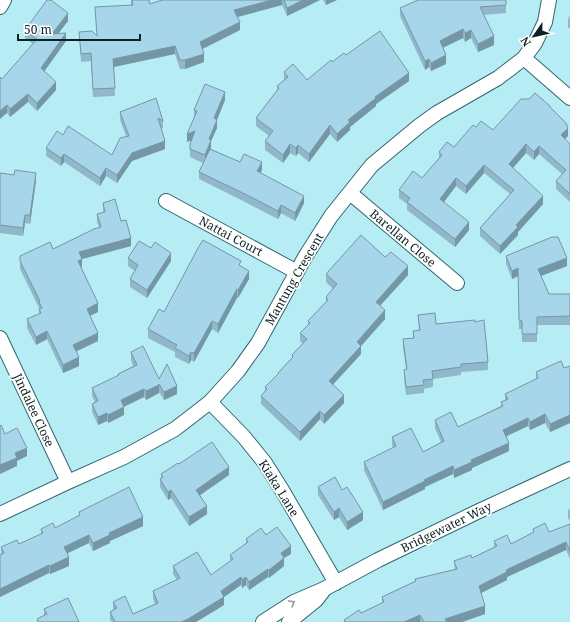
<svg xmlns="http://www.w3.org/2000/svg" width="570" height="622" viewBox="0 0 570 622" font-family="'Noto Serif',serif">
  <rect width="100%" height="100%" fill="#b6edf5"/>
  <g fill="none" stroke-linecap="round" stroke-linejoin="round">
    <g stroke="#31666d" stroke-width="16">
      <path id="street" d="M0,7L4,0
        M524,58L570,98
        M350,193L457,283
        M166,201L297,272
        M0,338L68,482
        M210,402L244,437L265,463L282,490L336,583
        M0,514L68,482L124,457L175,429L210,402L238,371L258,343L305,257L331,216L372,165L419,126L437,113L498,78L524,58L535,43L545,22L549,0
        M263,622L294,602L324,589L378,560L479,511L570,469
        M289,622L316,600L323,591"/>
    </g>
    <use href="#street" stroke="#fff" stroke-width="14"/>
  </g>
  <path fill="#90b8ca" d="M131,0H149L150,4L162,0H320L287,16L282,5L237,17L240,30L203,49L204,62L185,69H180L175,54L114,67L115,96L93,97L91,61L81,62L79,32L97,35L95,7L131,5Z
    M323,0H337L326,5Z
    M506,5V13L483,15L494,45L478,52L471,38L465,42L463,38L443,48L446,64L431,71L429,67L425,70L400,16V8Z
    M570,15V28H568V19Z
    M68,21L58,33L66,41L44,71L56,90L37,111L28,102L10,117L7,113L2,79L33,44L25,38V30Z
    M346,55L409,81L376,104V106L350,127V130L337,142L330,134L309,162L298,153L296,156L290,153L283,163L265,150V141L269,136L256,126V118L277,90V86L284,80V72L307,80L332,62Z
    M156,98L163,121V129L161,128L165,149L132,161L117,183L106,176L100,186L64,162L61,166L46,156V148L63,135L112,155L126,136L120,120V112Z
    M225,100L217,120V128L211,141V149L240,162L262,170L260,172L304,203L295,221L281,213L278,219L245,202L199,179V172L203,163L190,157V149L191,140L187,142L194,117V110Z
    M550,108L568,136L565,139L570,144V202L556,189V181L562,174L539,154L534,160L526,153L513,168L543,204L518,232V235L500,254L480,236V228L510,194L484,173L466,194L456,186L444,202L469,230L455,247L407,210V204L399,198V190L422,178L439,158V152L454,147L476,127L493,130Z
    M0,173L36,181L30,224L25,223L23,236L0,233Z
    M103,203L121,221L131,246L82,259V267L81,268L98,312L90,316L98,341L76,351L79,366L63,373L47,339L36,345L27,328V319L39,314V308L20,269V256L53,249L99,227L97,222V214L103,212Z
    M506,256L567,266L541,276L549,294H570V325H537V342H522V329H519L518,276L512,279L506,264Z
    M385,257L408,275L380,306L385,319L361,346V354L333,384L344,403L324,424L320,419L300,441L261,404V396L265,391V387L278,374V373L292,358V355L303,344L300,341V333L308,325V321L326,302V297L333,289L326,282V274Z
    M128,258L171,261L147,298L130,287V279L135,271L128,266Z
    M241,266L249,279L238,298H237L218,333L212,329L194,362L191,360L189,364L175,357V352L148,338V329L164,312Z
    M418,315L436,324L488,362V370L461,372V375L433,379V387L424,389V393L406,395L404,378V370L406,369L403,347V339L413,338V331L419,330Z
    M131,352L159,379L177,394L164,400L159,392V393L146,400L144,397L124,407V415L108,423L107,421L98,425L92,412V404L95,402L92,396V388L118,376V374L133,366L131,360Z
    M570,366V423L550,432L545,423L530,430L528,426L506,436L509,451L472,468V470L454,478L453,474L425,487V489L383,510L364,470V462L393,448L392,445V437L423,452L441,442L435,428V420L458,427L501,406V402L505,400V394L536,380V372L564,368Z
    M179,464L229,475L200,495L207,514L189,526L171,498L168,500L160,487V479H161V474Z
    M318,487L342,490L363,520L347,530L339,517L334,520L318,495Z
    M570,509V521L568,518V510Z
    M79,512L143,526L110,541V543L93,551L89,543L67,553L69,566L50,574L49,573L0,597V555H1V547L19,544L41,534V529L55,528L79,516Z
    M570,524V559L566,550L507,577V580L481,593L485,614L462,622H344V620L361,613L382,603V597L415,581V579L455,570L454,561L472,558L494,547V541L511,544L533,533V529L549,532Z
    M266,535L291,554L284,558V566L269,578L268,577L249,590L246,585L242,588L241,585L224,597V605L196,622H112L110,620V612L113,610V602L133,614L155,604L153,599V591L177,580L173,574V566L211,575L230,561V555L246,544V539Z
    M44,609L79,622H37V619L44,616Z"/>
  <path fill="#7596a4" d="M272,0H282V5L234,18V10Z
    M303,0H320L287,16V8Z
    M326,0H337L326,5Z
    M68,13V21L52,42V34Z
    M240,22V30L200,50V42Z
    M463,29V38L440,49V41Z
    M471,30V38L465,42V33Z
    M66,33V41L41,76V68Z
    M494,36V45L478,52V44Z
    M175,46V54L113,67V59Z
    M204,54V62L185,69V60Z
    M446,55V64L431,71V63Z
    M429,59V67L425,70V61Z
    M409,73V81L376,104V106L350,127V130L337,142V134L348,120L375,97Z
    M56,82V90L37,111V103Z
    M225,92V100L214,127V118Z
    M28,94V102L10,117V109Z
    M7,105V113L0,119V111Z
    M217,120V128L211,141V148L205,164V155L209,139Z
    M330,125V134L309,162V154Z
    M568,128V136L561,143V135Z
    M195,131V139L187,142V134Z
    M165,141V149L132,161L117,183V175L132,153Z
    M290,144V153L283,163V155Z
    M526,144V153L509,172V164Z
    M298,145V153L296,156V148Z
    M539,146V154L534,160V152Z
    M64,154V162L61,166V158Z
    M262,162V170L257,178V171Z
    M484,165V173L466,194V186Z
    M106,168V176L100,186V178Z
    M36,173V181L30,224V215Z
    M456,178V186L440,207V199Z
    M304,196V203L295,221V213Z
    M543,196V204L518,232V235L500,254V246L516,225Z
    M281,205V213L278,219V211Z
    M25,215V223L23,236V228Z
    M469,222V230L455,247V239Z
    M131,238V246L82,259V267L78,269V261L79,252Z
    M171,253V261L147,298V290Z
    M567,258V266L538,277V269Z
    M408,266V275L376,310V302Z
    M518,268V276L512,279V271Z
    M249,271V279L238,298V290Z
    M237,289V298L218,333V324Z
    M98,303V312L87,317V309Z
    M385,310V319L361,346V354L329,389V381L357,342Z
    M212,321V329L194,362V353Z
    M47,331V339L36,345V337Z
    M98,333V341L73,353V345Z
    M191,352V360L189,364V356Z
    M79,357V366L63,373V365Z
    M159,385V393L146,400V391Z
    M177,386V394L164,400V392Z
    M144,389V397L121,408V400Z
    M344,395V403L324,424V415Z
    M124,407V415L108,423V415Z
    M320,411V419L300,441V432Z
    M107,413V421L98,425V417Z
    M545,414V423L530,430V422Z
    M570,415V423L550,432V424Z
    M528,418V426L503,438V430Z
    M509,443V451L472,468V470L454,478V470L471,460Z
    M27,448V456L17,461V466L0,474V465L15,453Z
    M453,466V474L425,487V489L383,510V502L424,480Z
    M229,467V475L196,498V490Z
    M171,490V498L168,500V492Z
    M207,506V514L189,526V517Z
    M339,508V517L334,520V512Z
    M363,512V520L347,530V522Z
    M143,517V526L110,541V543L93,551V543L109,533Z
    M89,535V543L64,555V547Z
    M566,542V550L507,577V580L479,594V586L506,570Z
    M291,546V554L284,558V566L269,578V570L281,553Z
    M69,557V566L50,574V566Z
    M49,565V573L0,597V589Z
    M268,569V577L249,590V582Z
    M241,577V585L224,597V605L196,622H181Z
    M246,577V585L242,588V580Z
    M485,606V614L462,622H445V619Z
    M420,615V622H404Z"/>
  <path fill="#a7d6eb" stroke="#7596a4" d="M47,0H51L68,13L52,34L66,33L41,68L56,82L37,103L28,94L10,109L7,105L0,111V77L2,79L37,39L25,30Z
    M132,0H149L150,4L162,0H272L234,10L240,22L200,42L204,54L185,60H180L175,46L113,59L115,88L93,89L91,53L81,54L79,32L92,31L97,36L95,7L133,5Z
    M284,0H303L287,8Z
    M418,0H506V5L480,7L494,36L478,44L471,30L465,33L463,29L440,41L446,55L431,63L429,59L425,61L400,8Z
    M380,31L409,73L375,97L376,98L348,120L350,122L337,134L330,125L309,154L298,145L296,148L290,144L283,155L265,141L273,131L256,118L279,88L277,86L288,77L284,72L293,64L307,80L331,60L332,62L344,53L346,55Z
    M205,84L225,92L214,118L217,120L209,139L211,140L205,155L190,149V144L195,131L187,134L197,111L194,110Z
    M535,93L550,106V107L566,123L568,128L561,135L570,144V194L556,181L566,170L539,146L534,152L526,144L509,164L543,196L516,225L518,227L500,246L480,228L514,190L484,165L466,186L456,178L440,199L469,222L455,239L407,202L410,198L399,190L413,171L422,178L442,155L439,152L447,142L454,147L473,125L476,127L481,121L493,130L521,99H529Z
    M156,98L163,121L158,118L165,141L132,153L117,175L106,168L100,178L64,154L61,158L46,148L57,131L63,135L68,126L112,155L120,138L129,136L120,112Z
    M210,149L240,162L244,154L262,162L257,171L304,196L295,213L281,205L278,211L245,194L199,172Z
    M15,170L36,173L30,215H25L23,228L0,225V173L14,175Z
    M115,199L121,221L126,220L131,238L79,252L82,259L78,261L98,303L87,309L98,333L73,345L79,357L63,365L47,331L36,337L27,319L41,313L39,309L42,308L39,302L40,301L20,261V256L50,242L53,249L94,229L101,227L97,214L105,212L103,203Z
    M361,235L385,257L391,252L408,266L376,302L385,310L357,342L361,346L329,381L344,395L324,415L320,411L300,432L261,396L267,389L265,387L279,373H278L293,357L292,355L307,339L300,333L310,323L308,321L328,300L326,297L337,284L326,274Z
    M552,237H558L567,258L538,269L549,294H570V316L537,317V334H522V321L519,320L518,268L512,271L506,256Z
    M203,240L241,261L239,265L249,271L238,290L237,289L218,324L212,321L194,353L191,352L189,356L175,348L177,345L148,329L159,309L164,312L198,248Z
    M139,241L151,248L155,242L171,253L147,290L130,279L138,265L128,258Z
    M435,313L436,324L475,320V322L484,320L488,362L461,364V367L432,371L433,379L423,380L424,385L406,387L404,370L407,369L403,339L414,338L413,331L420,330L418,315Z
    M143,346L159,379L167,364L177,386L164,392L159,384V385L146,391L144,389L121,400L124,407L108,415L107,413L98,417L92,404L98,401L92,388L119,375L118,374L137,365L131,352Z
    M561,361L564,368L570,366V415L550,424L545,414L530,422L528,418L503,430L509,443L471,460L472,462L454,470L453,466L424,480L425,481L383,502L364,462L396,446L392,437L411,428L423,452L444,441L435,420L451,412L458,427L503,406L501,402L508,399L505,394L538,378L536,372Z
    M1,425L5,434L17,428L27,448L15,453L17,458L0,465V426Z
    M212,442L229,467L196,490L207,506L189,517L171,490L168,492L160,479L163,477L161,474L178,463L179,464Z
    M335,477L342,490L347,487L363,512L347,522L339,508L334,512L318,487Z
    M129,487L143,517L109,533L110,535L93,543L89,535L64,547L69,557L50,566L49,565L0,589V555L4,553L1,547L17,540L19,544L43,533L41,529L53,523L55,528L80,515L79,512Z
    M545,523L549,532L570,524V551L566,542L506,570L507,572L479,586L485,606L445,619L447,622H424L420,615L404,622H345L344,620L359,610L361,613L384,602L382,597L416,581L415,579L457,569L454,561L471,555L472,558L497,546L494,541L507,535L511,544L534,532L533,529Z
    M277,527L291,546L281,553L284,558L269,570L268,569L249,582L246,577L242,580L241,577L221,591L224,597L188,619L181,622H115L110,612L117,608L113,602L125,596L133,614L158,603L153,591L180,578L173,566L197,552L211,575L233,559L230,555L248,542L246,539L261,528L266,535Z
    M68,598L79,622H39L37,619L47,614L44,609Z"/>
  <defs><path id="oneway-chevron" d="M-2-3.5L2.5 0L-2 3.5" fill="none" stroke-width="1.6" stroke-linecap="round" stroke-linejoin="round"/></defs>
  <use stroke="#919b9c" href="#oneway-chevron" transform="translate(292 603) rotate(-30)"/>
  <g text-anchor="middle" dominant-baseline="central" stroke-width="3.5" stroke-linejoin="round" paint-order="stroke">
    <g font-size="12" fill="#0b2124" stroke="#fff">
      <text transform="translate(231 236) rotate(28)">Nattai Court</text>
      <text transform="translate(403 238) rotate(40)">Barellan Close</text>
      <text transform="translate(294 279) rotate(-60)">Mantung Crescent</text>
      <text transform="translate(34 410) rotate(65)">Jindalee Close</text>
      <text transform="translate(279 488) rotate(58)">Kiaka Lane</text>
      <text transform="translate(446 527) rotate(-26)">Bridgewater Way</text>
    </g>
  </g>
  <g transform="translate(534 36) rotate(236)" stroke="#ffffff" stroke-width="3" paint-order="stroke">
  <path d="M0-3L7 15L0 10L-7 15Z" fill="#0b2124"/>
  <text y="-6" font-size="11" font-weight="bold" text-anchor="middle" fill="#0b2124">N</text>
  </g>
  <path d="M18 34v6h122v-6" fill="none" stroke="#0b2124" stroke-width="2"/>
  <text x="24" y="34" font-size="12" fill="#0b2124" stroke="#ffffff" stroke-width="3" paint-order="stroke">50 m</text>
</svg>
